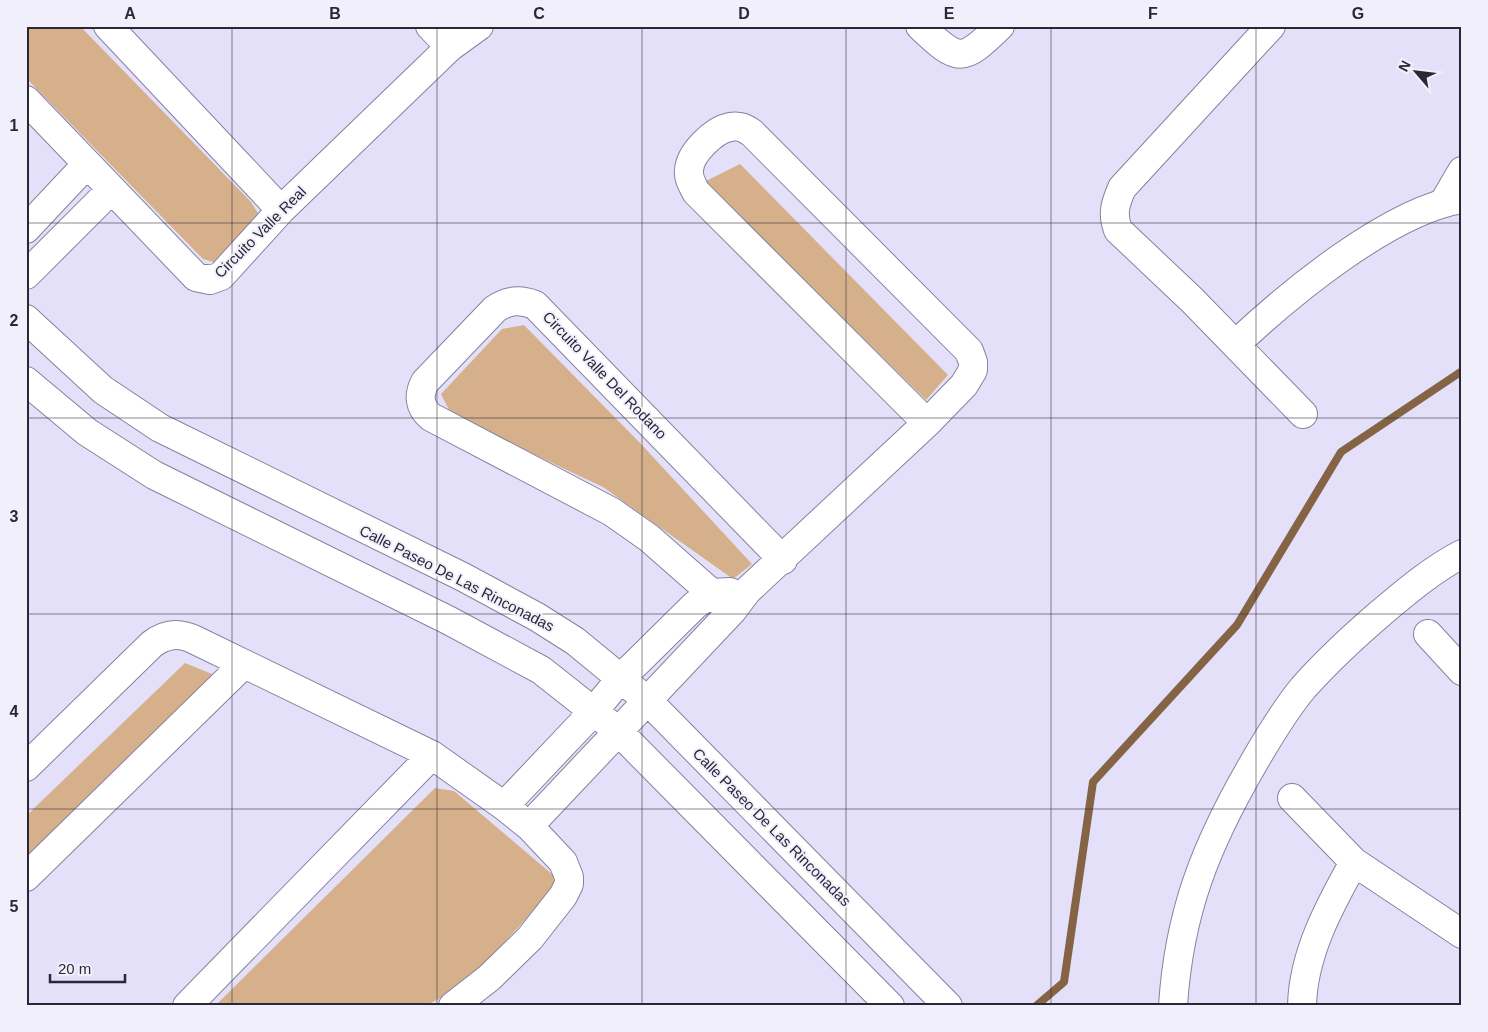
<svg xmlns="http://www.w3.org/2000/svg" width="1488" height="1032" viewBox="0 0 1488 1032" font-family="Helvetica,sans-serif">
  <rect width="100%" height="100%" fill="#e4e0fa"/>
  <path fill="#d6b08a" d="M26,26H80L251,202L261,218L216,263L203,259L26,78Z
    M740,164L948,375L926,400L704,182Z
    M524,325L641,444L752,564L733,579L603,487L452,416L441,394L502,329Z
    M185,663L217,676L26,865V816Z
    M435,788L454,791L553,875L555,888L462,987L425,1006H215Z"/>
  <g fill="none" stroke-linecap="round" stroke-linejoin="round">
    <path stroke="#846445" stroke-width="8" d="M1036,1006L1064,982L1093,782L1237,625L1341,452L1462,371"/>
    <g stroke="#86829e" stroke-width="30">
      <path id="minor" d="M108,26L281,210
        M430,26L450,47
        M920,26C959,63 962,63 1000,26
        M1271,26L1122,188C1115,204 1112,214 1118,230L1192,300L1303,414
        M26,100L196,277L210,280L221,276L281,210L450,47L479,26
        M1444,202L1462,171
        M26,229L87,164
        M26,275L111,190
        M26,319L103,390L160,428L463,577L537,617L575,641L648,701L948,1006
        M1236,344C1289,294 1389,211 1462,199
        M26,381L87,432L154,475L448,620L541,670L617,730L890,1006
        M732,611L649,538L612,512L431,417C419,407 418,395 425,382L495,309C508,300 520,299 535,305L783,560
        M1428,634L1462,671
        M26,767L152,644C165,634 179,632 195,640L432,755L504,806L529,826L563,862L569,877V884L563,896L530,938L489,978L453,1006
        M1292,798L1354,862L1462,934
        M504,806L594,711L621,678L695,605L712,593L730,592
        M529,826L732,611L747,591L927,423L964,385L973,370V362L969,351L752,133C745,128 739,125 730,127C714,130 690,153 689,170C688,178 692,184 696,192L927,423
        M26,877L244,664
        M187,1006L432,755
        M1173,1006C1179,912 1206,845 1253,764C1268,738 1284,711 1303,688C1328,660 1354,636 1382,612C1407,591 1433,569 1462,554
        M1302,1006C1303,954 1330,905 1354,862"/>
    </g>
    <use href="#minor" stroke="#fff" stroke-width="28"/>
  </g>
  <path fill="none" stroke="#2a2834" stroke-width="1" stroke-opacity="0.55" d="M232,26V1006M437,26V1006M642,26V1006M846,26V1006M1051,26V1006M1256,26V1006M26,223H1462M26,418H1462M26,614H1462M26,809H1462"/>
  <g text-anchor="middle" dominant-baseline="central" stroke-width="4" stroke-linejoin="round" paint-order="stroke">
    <g font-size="15" fill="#2a2834" stroke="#f1effc">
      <text transform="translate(260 232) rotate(-45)">Circuito Valle Real</text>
      <text transform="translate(605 375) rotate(46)">Circuito Valle Del Rodano</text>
      <text transform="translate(457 578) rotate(27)">Calle Paseo De Las Rinconadas</text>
      <text transform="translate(772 827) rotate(45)">Calle Paseo De Las Rinconadas</text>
    </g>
  </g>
  <rect width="1488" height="1032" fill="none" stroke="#f1effc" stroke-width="55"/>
  <g transform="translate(1416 72) rotate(298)" stroke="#f1effc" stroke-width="4" paint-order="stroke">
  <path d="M0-4L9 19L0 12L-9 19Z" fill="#2a2834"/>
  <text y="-8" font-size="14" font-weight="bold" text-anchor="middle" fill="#2a2834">N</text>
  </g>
  <path d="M50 974v8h75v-8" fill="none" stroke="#2a2834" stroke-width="2.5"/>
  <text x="58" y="974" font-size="15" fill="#2a2834" stroke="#f1effc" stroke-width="4" paint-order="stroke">20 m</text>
  <rect x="28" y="28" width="1432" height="976" fill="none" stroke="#2a2834" stroke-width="2"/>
  <g font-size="16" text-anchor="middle" font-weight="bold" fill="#2a2834">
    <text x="130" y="19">A</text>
    <text x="335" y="19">B</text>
    <text x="539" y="19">C</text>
    <text x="744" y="19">D</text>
    <text x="949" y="19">E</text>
    <text x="1153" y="19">F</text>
    <text x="1358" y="19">G</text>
    <text x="14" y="131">1</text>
    <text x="14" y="326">2</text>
    <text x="14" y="522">3</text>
    <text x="14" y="717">4</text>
    <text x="14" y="912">5</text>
  </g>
</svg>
